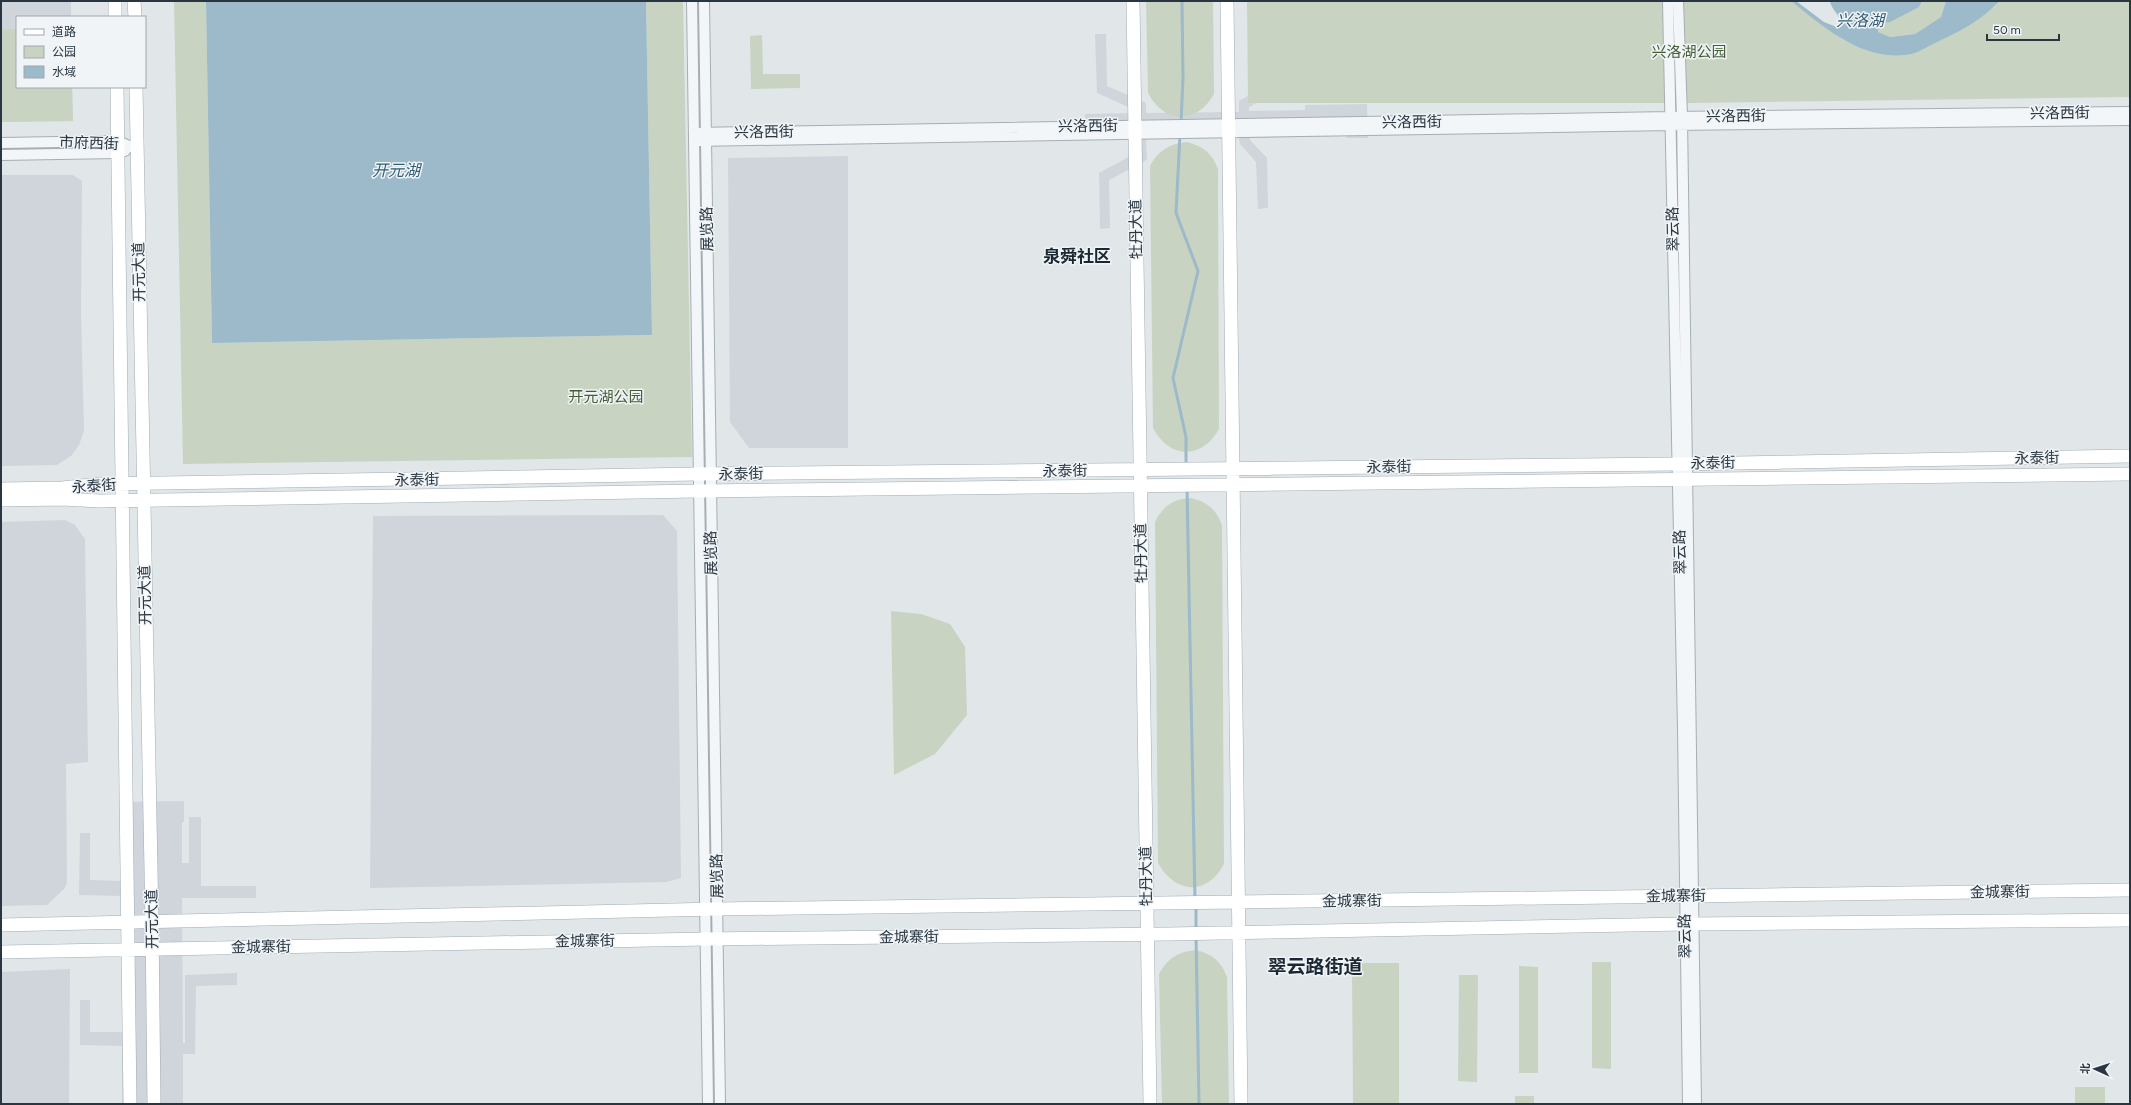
<svg xmlns="http://www.w3.org/2000/svg" width="2131" height="1105" viewBox="0 0 2131 1105" font-family="Figtree,'Noto Sans SC',sans-serif">
  <rect width="100%" height="100%" fill="#e1e6e9"/>
  <path fill="#cfd5db" d="M1,1H71V17H17V87H72L73,121L1,122Z
    M1095,34H1106L1107,86L1146,103V113L1239,112V101L1276,80L1286,86L1249,107V111L1305,110V105L1367,104L1368,138H1347L1346,136L1250,138V140L1267,158L1268,208L1258,209L1256,162L1240,144L1239,138L1146,139L1147,160L1109,180L1110,228L1100,229L1099,173L1136,153L1135,139L1086,140L1085,114L1135,113V110L1097,93Z
    M848,156V448H749L730,422L728,158Z
    M1,175H73L82,181L81,314L84,431L79,445L72,455L57,465L1,466Z
    M663,515L677,531L681,878L667,882L370,888L373,516Z
    M65,520L75,525L85,539L88,762L66,764L67,883L64,889L47,905L1,906V522Z
    M184,801V822H182V863H189V817H201V886H256V898H182L183,1043H185V975L237,973V985L196,986L195,1054H183V1104H122V1046L80,1045V1000H90V1032H122V896L79,895L80,833H90V880L122,881L119,802Z
    M70,969L69,1104H1V972Z"/>
  <path fill="#c9d3c2" d="M174,1H206L212,343L652,335L646,1H683L692,457L183,464Z
    M1146,1H1213L1214,94C1197,125 1164,124 1148,93Z
    M1247,1H1791L1842,39L1868,51L1993,8L2000,1H2130V97L1691,103H1248Z
    M1922,1H1946L1941,17L1915,34L1890,37L1878,32V22L1919,7Z
    M17,29V87H72L73,121L1,122V30Z
    M762,35L763,74H800V88L751,89L750,36Z
    M1187,142C1203,146 1212,153 1218,169L1219,429C1202,460 1169,459 1153,428L1150,166C1159,150 1169,144 1187,142Z
    M1191,498C1207,502 1216,509 1222,525L1224,864C1207,896 1175,894 1158,863L1155,522C1163,506 1173,499 1191,498Z
    M891,611L921,614L950,624L965,647L967,715L935,754L894,775Z
    M1196,950C1212,954 1221,961 1227,977L1229,1104H1162L1159,974C1168,958 1178,952 1196,950Z
    M1592,962H1611V1069L1592,1068Z
    M1352,963H1399V1104H1353Z
    M1519,966L1538,967V1073H1519Z
    M1459,975H1478L1477,1082L1458,1081Z
    M2075,1087H2105V1104H2075Z
    M1515,1096H1534V1104H1515Z"/>
  <path fill="#9cbac9" d="M206,1H646L652,335L212,343Z
    M1791,1H1796L1824,22L1839,28L1842,26C1842,16 1831,10 1830,1H1922L1919,7L1890,22L1878,23V32L1890,37L1915,34L1941,17L1946,1H2000C1979,21 1965,29 1939,41C1930,45 1920,52 1911,54C1864,63 1825,28 1791,1Z"/>
  <g fill="none" stroke-linecap="round" stroke-linejoin="round">
    <path stroke="#9cbac9" stroke-width="3" d="M1181,123L1183,78L1182,1
      M1180,134L1176,213L1198,271L1173,378L1186,437V466
      M1187,488L1195,900
      M1196,906V930
      M1196,936L1199,1104"/>
    <g stroke="#a6aeb3" stroke-width="12">
      <path id="minor" d="M692,1L708,1104
        M704,1L720,1104
        M1668,1L1683,729L1688,1104
        M1678,1L1682,117L1696,1104
        M694,133L1671,117L2130,112
        M694,141L1671,125L2130,120
        M1,143L118,141L136,149
        M1,155L117,153L125,151"/>
    </g>
    <g stroke="#a0acb5" stroke-width="14">
      <path id="major" d="M115,1V17
        M134,1L135,17
        M1133,1L1150,1104
        M1227,1L1241,1104
        M117,87L130,1104
        M136,87L152,922L154,1104
        M1,489L62,488L100,484L698,474L1678,464L2130,456
        M1,500L62,499L100,501L698,491L2130,474
        M1,925L717,909L2130,890
        M1,952L706,939L1169,934L1684,924L2130,920"/>
    </g>
    <use href="#minor" stroke="#f3f6f8" stroke-width="10"/>
    <use href="#major" stroke="#fff" stroke-width="13"/>
  </g>
  <g text-anchor="middle" dominant-baseline="central" stroke-width="3" stroke-linejoin="round" paint-order="stroke">
    <g font-size="15" fill="#445d36" stroke="#f0f4f7">
      <text x="1689" y="52">兴洛湖公园</text>
      <text x="606" y="397">开元湖公园</text>
    </g>
    <g font-size="15" fill="#293641" stroke="#f0f4f7">
      <text transform="translate(2060 113) rotate(-1)">兴洛西街</text>
      <text transform="translate(1736 116) rotate(-1)">兴洛西街</text>
      <text transform="translate(1412 122) rotate(-1)">兴洛西街</text>
      <text transform="translate(1088 126) rotate(-1)">兴洛西街</text>
      <text transform="translate(764 132) rotate(-1)">兴洛西街</text>
      <text transform="translate(89 143) rotate(2)">市府西街</text>
      <text transform="translate(707 229) rotate(-91)">展览路</text>
      <text transform="translate(1136 229) rotate(-91)">牡丹大道</text>
      <text transform="translate(1673 229) rotate(-91)">翠云路</text>
      <text transform="translate(139 272) rotate(-91)">开元大道</text>
      <text transform="translate(2037 458) rotate(-1)">永泰街</text>
      <text transform="translate(1713 463) rotate(-1)">永泰街</text>
      <text transform="translate(1389 467) rotate(-1)">永泰街</text>
      <text transform="translate(1065 471) rotate(-1)">永泰街</text>
      <text transform="translate(741 474) rotate(-1)">永泰街</text>
      <text transform="translate(417 480) rotate(-1)">永泰街</text>
      <text transform="translate(94 486) rotate(-4)">永泰街</text>
      <text transform="translate(1680 552) rotate(-91)">翠云路</text>
      <text transform="translate(711 553) rotate(-91)">展览路</text>
      <text transform="translate(1141 553) rotate(-91)">牡丹大道</text>
      <text transform="translate(145 595) rotate(-91)">开元大道</text>
      <text transform="translate(717 876) rotate(-91)">展览路</text>
      <text transform="translate(1146 876) rotate(-91)">牡丹大道</text>
      <text transform="translate(2000 892) rotate(-1)">金城寨街</text>
      <text transform="translate(1676 896) rotate(-1)">金城寨街</text>
      <text transform="translate(1352 901) rotate(-1)">金城寨街</text>
      <text transform="translate(152 919) rotate(-91)">开元大道</text>
      <text transform="translate(1685 936) rotate(-91)">翠云路</text>
      <text transform="translate(909 937) rotate(-1)">金城寨街</text>
      <text transform="translate(585 941) rotate(-1)">金城寨街</text>
      <text transform="translate(261 947) rotate(-1)">金城寨街</text>
    </g>
    <g font-size="16" font-style="italic" fill="#335c75" stroke="#f0f4f7">
      <text x="1860" y="20">兴洛湖</text>
      <text x="396" y="170">开元湖</text>
    </g>
    <g font-size="17" font-weight="bold" fill="#1b2732" stroke="#f0f4f7">
      <text x="1077" y="256">泉舜社区</text>
    </g>
    <g font-size="19" font-weight="bold" fill="#1b2732" stroke="#f0f4f7">
      <text x="1315" y="966">翠云路街道</text>
    </g>
  </g>
  <rect width="2131" height="1105" fill="none" stroke="#293641" stroke-width="4"/>
  <rect x="16" y="16" width="130" height="72" fill="#f0f4f7" stroke="#a0a8ae"/>
  <rect x="24" y="29" width="20" height="6" fill="#ffffff" stroke="#a0a8ae"/>
  <text x="52" y="36" font-size="12" fill="#293641">道路</text>
  <rect x="24" y="46" width="20" height="12" fill="#c9d3c2" stroke="#a0a8ae"/>
  <text x="52" y="56" font-size="12" fill="#293641">公园</text>
  <rect x="24" y="66" width="20" height="12" fill="#9cbac9" stroke="#a0a8ae"/>
  <text x="52" y="76" font-size="12" fill="#293641">水域</text>
  <g transform="translate(2095 1069) rotate(273)" stroke="#f0f4f7" stroke-width="3" paint-order="stroke">
  <path d="M0-3L7 15L0 10L-7 15Z" fill="#293641"/>
  <text y="-6" font-size="11" font-weight="bold" text-anchor="middle" fill="#293641">北</text>
  </g>
  <path d="M1987 34v6h72v-6" fill="none" stroke="#293641" stroke-width="2"/>
  <text x="1993" y="34" font-size="12" fill="#293641" stroke="#f0f4f7" stroke-width="3" paint-order="stroke">50 m</text>
</svg>
